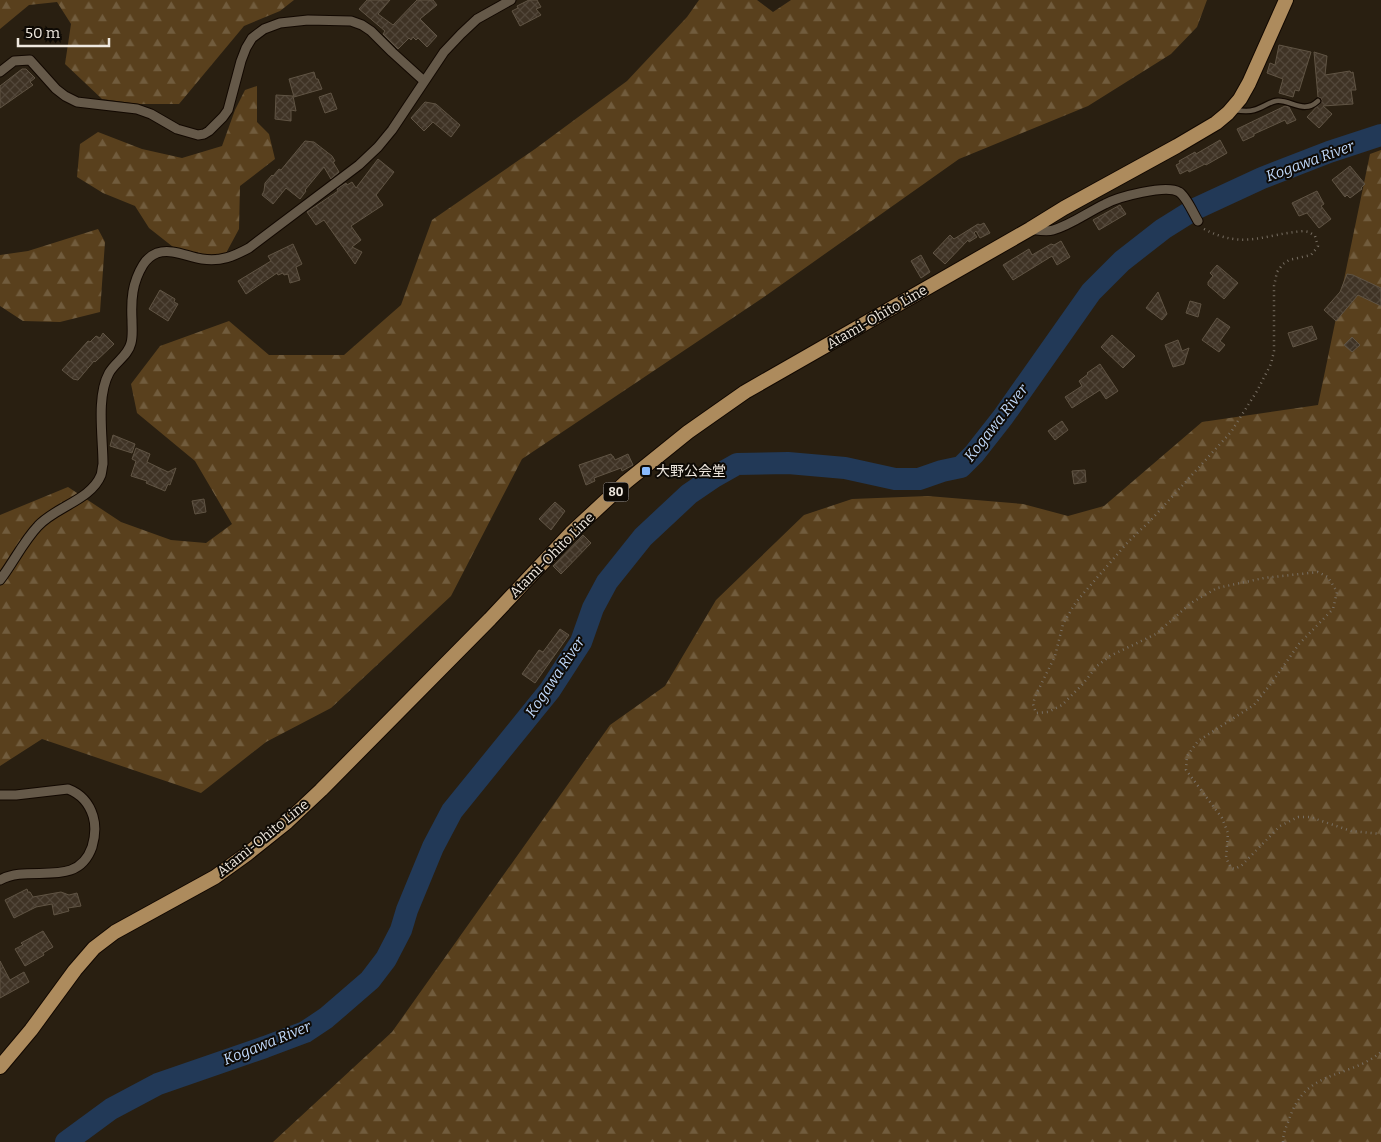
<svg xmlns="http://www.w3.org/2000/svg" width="1381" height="1142" viewBox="0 0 1381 1142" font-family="Bitter,'Noto Sans JP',serif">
  <defs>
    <pattern id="forest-firs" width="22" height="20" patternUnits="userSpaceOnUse" patternTransform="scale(1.25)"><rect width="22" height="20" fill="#59401d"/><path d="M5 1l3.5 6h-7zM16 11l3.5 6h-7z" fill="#715c3d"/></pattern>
    <pattern id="building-cross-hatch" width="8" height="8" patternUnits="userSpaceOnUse" patternTransform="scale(1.25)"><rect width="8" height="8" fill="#3f3325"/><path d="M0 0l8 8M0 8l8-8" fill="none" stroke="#52473a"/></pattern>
  </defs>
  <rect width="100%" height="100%" fill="#291f11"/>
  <path fill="url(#forest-firs)" d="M0,0H294L280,11L244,26L179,104H139L102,99L65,64L71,24L57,2L29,5L0,29Z
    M699,0H757L773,12L791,0H1207L1197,27L1171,54L1088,106L959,159L764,297L522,459L451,596L331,708L266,742L201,793L42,739L0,766V515L68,487L121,522L171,540L206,543L232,524L195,461L137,413L131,384L160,346L229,321L269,355H344L401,305L432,220L535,149L627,81L687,17Z
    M257,86V122L269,134L275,159L240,186L239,229L225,255L182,254L149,228L135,206L103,193L77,177L80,144L98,132L142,149L182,158L222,146L235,110L245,90Z
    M1381,150V1142H273L392,1032L610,725L665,686L716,600L804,515L852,499L928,496L1023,504L1068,516L1104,506L1202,422L1318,405L1370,154Z
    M98,229L105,242L100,312L60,322L23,321L0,306V255L28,251Z"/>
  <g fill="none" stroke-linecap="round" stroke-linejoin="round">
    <path stroke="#223957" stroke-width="22" d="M66,1142L111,1109L158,1084L265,1047L305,1032L326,1018L370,980L386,959L401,930L407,910L433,847L452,811L550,690L581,642L593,608L607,582L643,537L689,494L714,477L737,464L788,463L845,468L895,479H919L942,471L961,467L974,454L1003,417L1091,292L1122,261L1163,229L1195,209L1262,178L1329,152L1381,135"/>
  </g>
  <path fill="url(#building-cross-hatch)" stroke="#605444" d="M367,0H390L378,14L393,25L417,0H433L437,5L420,19L437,36L427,47L418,38L416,40L413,37L411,40L409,38L398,49L383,34L385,31L359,9Z
    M529,0H537L541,7L536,9L541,15L520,26L512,11L518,8L517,6Z
    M1279,45L1311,52L1299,91L1295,90L1293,97L1279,93L1283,79L1267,73L1270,63L1275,65Z
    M1314,52L1327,56L1325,75L1350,71L1351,73L1353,72L1356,90H1351L1353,104L1323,106L1332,114L1319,128L1307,117L1322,101L1321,98L1318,97Z
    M22,69H26L35,78L30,82L33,85L0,108V86Z
    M314,72L316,79H318L322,89L294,97L289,79Z
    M331,93L337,109L325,113L319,97Z
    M276,95L293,96L296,111L291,110V121L275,119Z
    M425,102L436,104L460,125L451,137L433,122L424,131L411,118Z
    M1285,106L1289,107L1296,120L1287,124L1285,120L1254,134V136L1243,141L1237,129Z
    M1220,140L1227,153L1206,165L1205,164L1189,172L1188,170L1180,174L1176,165L1180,163L1179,161L1195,152L1196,154Z
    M305,141L314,142L332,156L335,161L333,162L339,172L331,179L324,167L305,190L306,191L300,199L286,188L273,204L262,195L264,191L265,183L272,175L273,176L279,169L281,170Z
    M378,159L394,172L376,195L383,205L351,226L361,240L352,247L362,252L355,264L324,220L316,225L307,212L338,191L337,189L346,183L347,185L352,182L356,188Z
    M1350,166L1365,184L1361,188L1362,189L1350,198L1347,195L1345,197L1332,180Z
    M1317,191L1324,204L1321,206L1331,219L1319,228L1307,213L1299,216L1292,203Z
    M1120,205L1126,214L1099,230L1093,220Z
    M984,223L990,233L980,238L976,231L974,233L977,237L969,242L968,240L945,264L933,253L950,235L954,239L978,224L980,225Z
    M1061,241L1070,257L1057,265L1052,256L1013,280L1003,265L1029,249L1032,255L1051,244L1054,245Z
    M293,244L302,264L296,267L300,280L290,283L288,274L284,275L283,273L278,275L277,273L246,294L238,281L271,261L268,256Z
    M921,255L930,272L921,278L911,261Z
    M1217,265L1238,283L1224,299L1208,285V282L1213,276L1210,273Z
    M1347,274L1353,275L1381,288V306L1358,295L1336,321L1324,310L1340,292Z
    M160,290L175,299L174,302L178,304L168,321L149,309Z
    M1158,292L1167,314L1162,320L1146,308Z
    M1190,301L1201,304L1198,317L1186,313Z
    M1217,318L1230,327L1220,341L1225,345L1219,352L1202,340Z
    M1312,326L1317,339L1293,347L1288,333Z
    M103,333L114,344L95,362L94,361L78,380L73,379L62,370L88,341L90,342L96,336L100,338Z
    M1112,335L1135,356L1123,368L1101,347Z
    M1352,337L1360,345L1352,352L1344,345Z
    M1178,340L1182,351L1189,348L1184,364L1173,367L1165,345Z
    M1100,364L1118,391L1106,399L1100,390L1072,408L1065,397L1082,386L1079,381L1088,374L1087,373Z
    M1062,421L1068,430L1055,440L1048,431Z
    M113,435L135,444L132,453L110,446Z
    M136,448L150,454L147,462L168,472L176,468L170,485L168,484L165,491L146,483L147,481L131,476L136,461L132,459Z
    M611,454L612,456H613L615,460L628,454L633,465L622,471L621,468L594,478L595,481L586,485L579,465Z
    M1085,470L1086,482L1074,484L1072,471Z
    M204,499L206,512L195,514L192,501Z
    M555,502L565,511L551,530L539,519Z
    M583,535L591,543L561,574L553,566Z
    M560,629L569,635L535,683L522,674L539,650L543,652Z
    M27,889L28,892H30L33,897L61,892L69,895L77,893L81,906L68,908L69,911L54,915L52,904L36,907L14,918L5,900Z
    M43,931L53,947L43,953L44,955L25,966L15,949L23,945L21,943Z
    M0,961L10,980L24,972L29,982L0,998Z"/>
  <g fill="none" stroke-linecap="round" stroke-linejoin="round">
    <g stroke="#120800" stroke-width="7">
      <path id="service" d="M1234,110C1241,111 1248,112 1254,110C1262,108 1269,102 1276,101C1291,99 1303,115 1318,101"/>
    </g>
    <g stroke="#120800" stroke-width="11">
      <path id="minor" d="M0,72L14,61L30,60L56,89L65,96L77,102L137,109L151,114L177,129L198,135L204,134L209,131L223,117L228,110L241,61L246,48L252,38L264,29L280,23L308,20L351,21L362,25L371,31L392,52L424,81
        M1030,229C1037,230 1046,232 1053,230C1071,225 1088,212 1105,204C1118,197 1166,184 1179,192C1186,196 1193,213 1198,221
        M0,580C13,563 23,542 38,526C55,507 91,500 101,475C102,472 102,468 103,464C103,437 96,397 109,373C115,362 128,356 131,343C133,336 132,328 132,320C131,300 132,283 143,265C146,260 152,255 157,253C172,248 188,257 202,259C221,262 234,256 249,248L359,165L378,147L392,130L444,52L461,34L477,19L511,0
        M0,795H16L68,789C81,794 89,803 93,816C96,826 95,837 92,847C77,890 30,863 0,880"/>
    </g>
    <g stroke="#120800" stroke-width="16">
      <path id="primary" d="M0,1067L31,1030L75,970L94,948L115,932L215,877L247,854L287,822L321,790L490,619L571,533L626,482L688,432L745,392L1030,229L1064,208L1177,146L1216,123L1228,113L1240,99L1249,83L1286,0"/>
    </g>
    <path stroke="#786f63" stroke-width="2.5" stroke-dasharray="1 4" stroke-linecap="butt" d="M1204,229C1244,250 1264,234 1304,231L1309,232L1315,236L1318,246L1316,249L1311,255L1289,260L1283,264L1277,272L1274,286V351L1271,364L1257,391L1231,432L1150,521L1128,542L1076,602L1063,624L1055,656L1035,697L1033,704L1036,713L1048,712L1062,705L1082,685L1097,666L1110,656L1156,634L1191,603L1217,588L1264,578L1318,572L1328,577L1337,592L1333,609L1299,644L1270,685L1254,705L1198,741L1187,756L1186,770L1222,818L1228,833L1226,858L1231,868L1235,869L1242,865L1280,826L1298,817H1310L1351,831L1381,834
      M1283,1142C1283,1134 1286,1127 1289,1120C1305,1068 1347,1080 1381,1052"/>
    <use href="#service" stroke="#655949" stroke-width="4.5"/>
    <use href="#minor" stroke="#655949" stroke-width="9"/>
    <use href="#primary" stroke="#ad8b5d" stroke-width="14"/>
  </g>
  <rect fill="#89bafc" stroke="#0e0a05" stroke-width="2" x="641" y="466" width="10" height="10" rx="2.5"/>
  <g text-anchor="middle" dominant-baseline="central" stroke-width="4" stroke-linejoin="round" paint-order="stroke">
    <rect fill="#0e0a05" stroke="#aca59e" stroke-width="1" x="603.5" y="482.5" width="25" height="19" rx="4"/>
    <g font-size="12" font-weight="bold" fill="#efe8df">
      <text x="616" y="492">80</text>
    </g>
    <g font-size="14" fill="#efe8df" stroke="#0e0a05">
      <text transform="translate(877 317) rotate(-30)">Atami-Ohito Line</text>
      <text transform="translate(552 555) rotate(-45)">Atami-Ohito Line</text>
      <text transform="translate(263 838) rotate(-39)">Atami-Ohito Line</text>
    </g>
    <g font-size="14" fill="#efe8df" stroke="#0e0a05" text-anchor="start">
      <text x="656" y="471">大野公会堂</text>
    </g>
    <g font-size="15" font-style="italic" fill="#c0d9fb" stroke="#0e0a05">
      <text transform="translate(1310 161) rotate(-20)">Kogawa River</text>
      <text transform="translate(996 423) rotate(-52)">Kogawa River</text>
      <text transform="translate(555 677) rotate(-56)">Kogawa River</text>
      <text transform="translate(267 1043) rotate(-22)">Kogawa River</text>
    </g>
  </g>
  <path d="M18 38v8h91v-8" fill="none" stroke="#efe8df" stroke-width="2.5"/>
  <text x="25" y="38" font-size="15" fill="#efe8df" stroke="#0e0a05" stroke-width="4" paint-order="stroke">50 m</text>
</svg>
